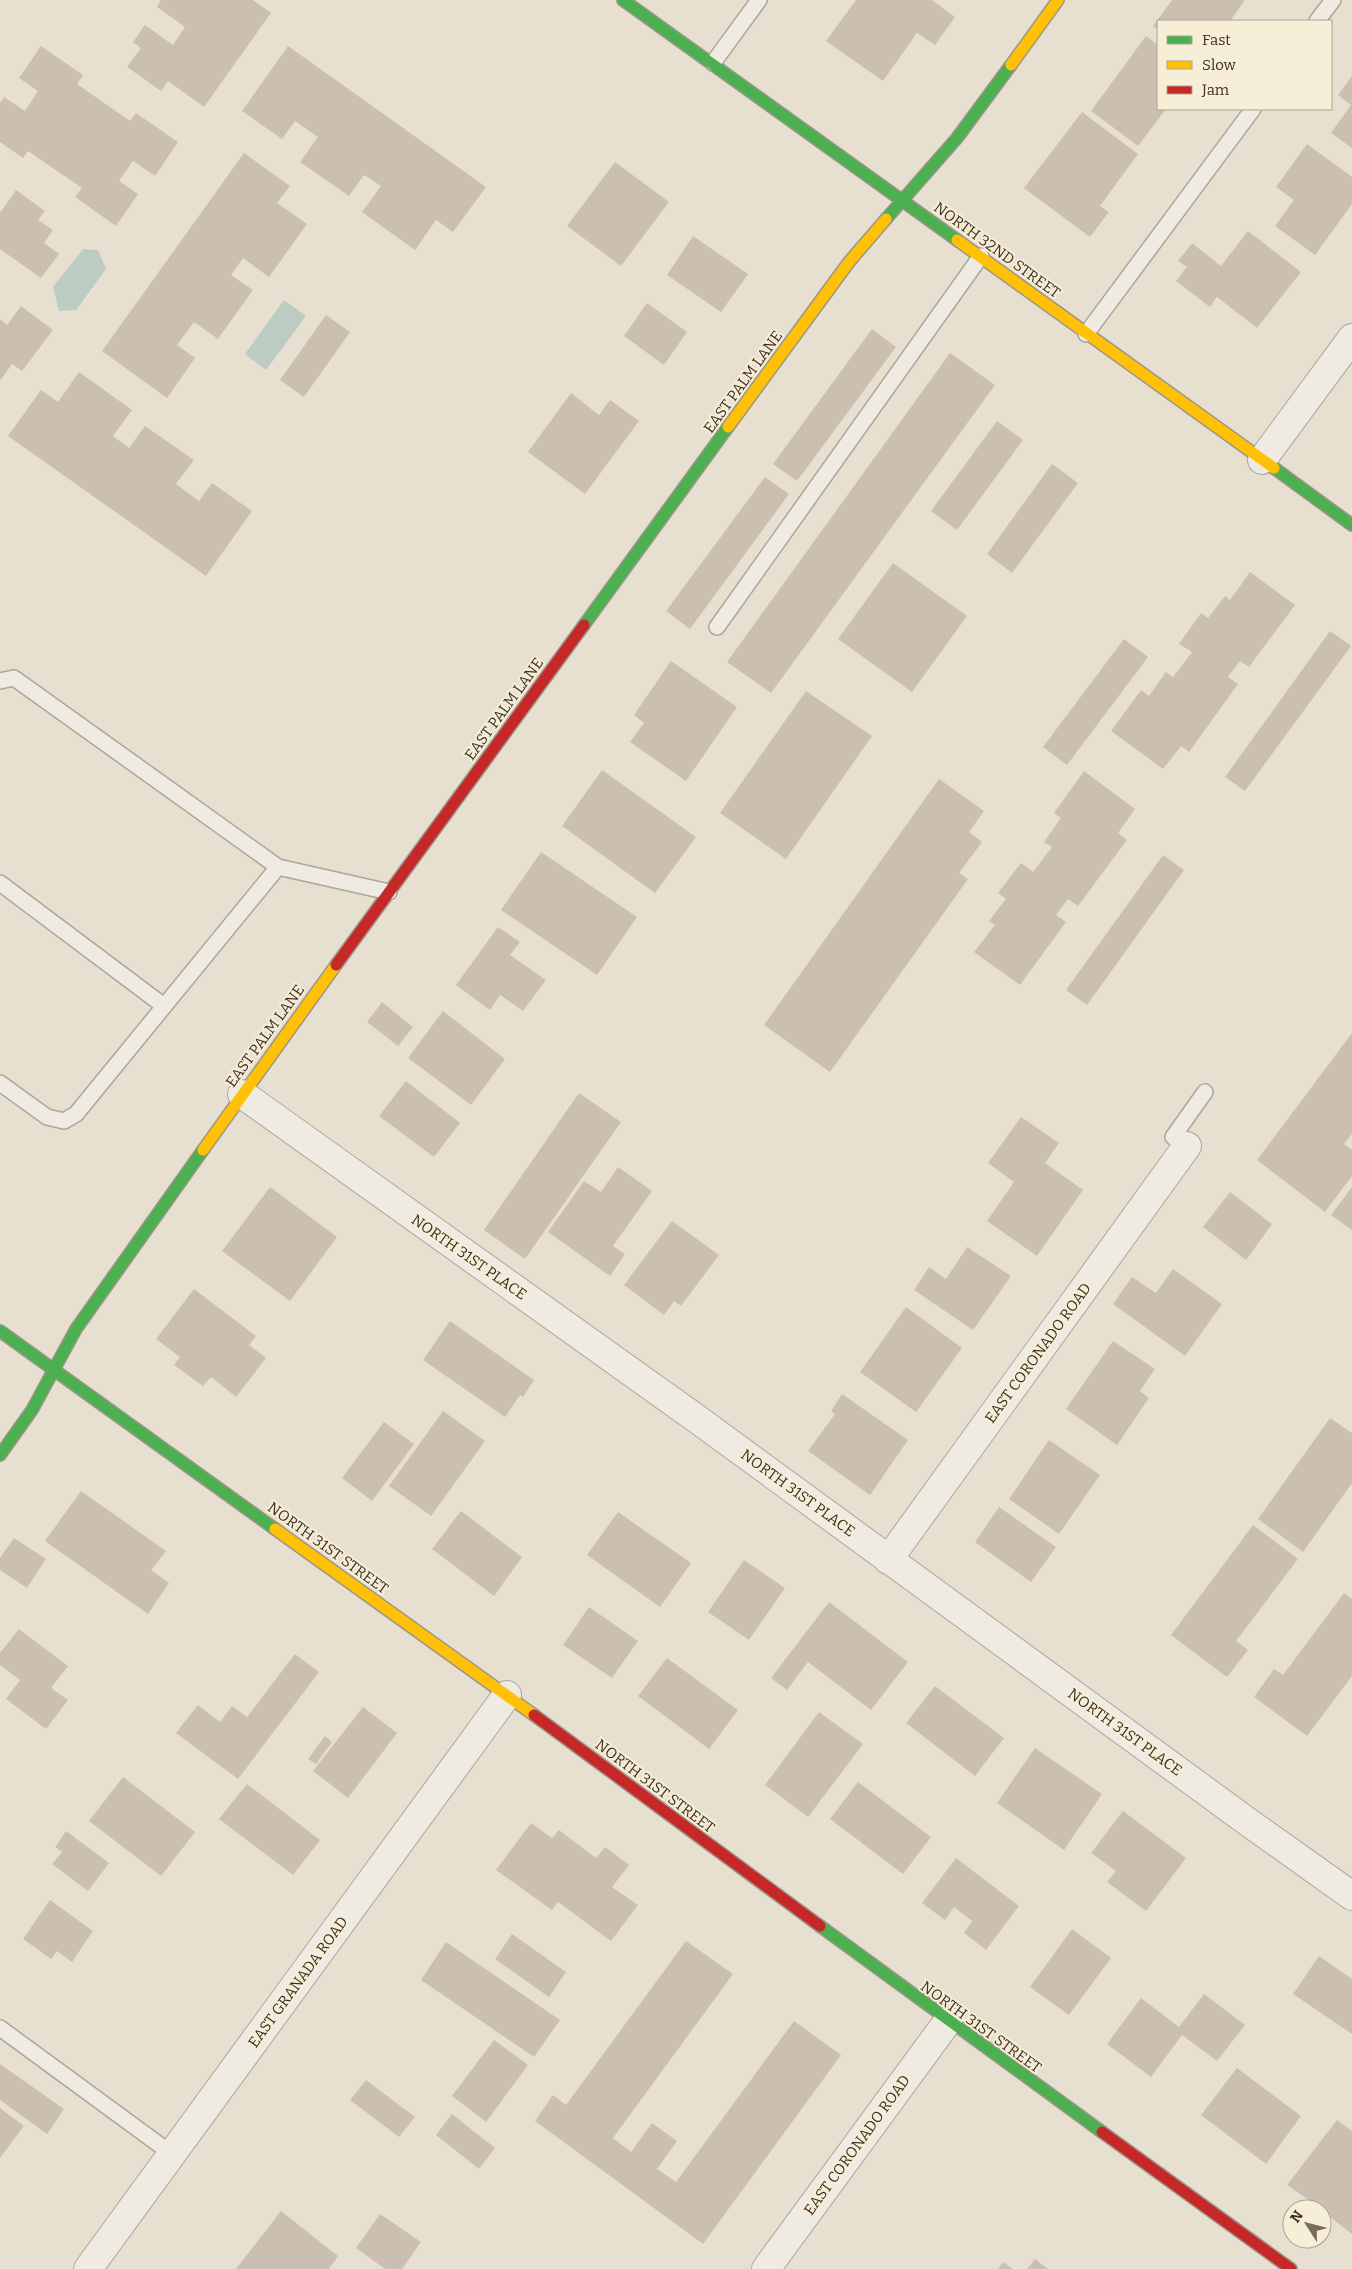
<svg xmlns="http://www.w3.org/2000/svg" width="1352" height="2269" viewBox="0 0 1352 2269" font-family="Bitter,serif">
  <rect width="100%" height="100%" fill="#e7e0d1"/>
  <path fill="#bcccc2" d="M83,249L98,250L106,269L76,310L59,311L53,287Z
    M284,300L306,316L266,370L245,354Z"/>
  <path fill="#cbbfb2" d="M161,0H253L271,13L204,107L168,81L161,91L127,67L141,48L133,42L145,25L173,45L185,27L157,7Z
    M856,0H932L955,17L935,45L917,33L883,81L826,41Z
    M1172,0H1245L1230,21H1158V29L1153,26Z
    M1146,36L1158,45V109H1166L1138,146L1091,111Z
    M41,46L83,75L77,84L130,121L136,113L178,142L155,176L133,161L119,181L138,194L116,226L75,197L82,188L28,151L23,158L0,142V103L4,97L25,111L38,91L19,78Z
    M288,46L486,187L453,232L436,220L415,250L362,212L381,186L364,175L349,196L300,162L318,137L295,121L282,139L242,111Z
    M1352,76V148L1331,133L1351,105L1338,95Z
    M1082,112L1138,154L1100,206L1109,212L1090,237L1024,188Z
    M1307,144L1352,177V204L1315,255L1275,226L1294,200L1276,187Z
    M244,153L290,186L277,203L307,224L269,277L243,258L231,275L253,290L218,339L194,322L177,345L195,358L167,398L102,351Z
    M615,162L669,202L621,266L567,226Z
    M16,190L45,211L38,220L53,230L44,243L59,254L41,278L0,249V213Z
    M1248,231L1301,272L1257,328L1217,297L1210,307L1176,281L1187,267L1178,261L1192,243L1221,266Z
    M693,236L748,274L721,312L667,275Z
    M647,303L687,332L664,365L624,336Z
    M21,306L53,330L22,371L12,364L0,381V319L7,325Z
    M326,315L350,332L304,397L280,380Z
    M872,329L896,347L797,481L773,464Z
    M950,353L995,385L771,693L727,662Z
    M79,372L132,410L113,436L129,448L145,426L194,460L176,484L199,501L212,483L252,511L206,576L8,436L41,390L58,402Z
    M571,393L599,415L610,400L639,421L585,494L528,452Z
    M997,421L1023,440L957,530L931,511Z
    M1052,464L1078,483L1012,573L987,554Z
    M765,477L789,494L690,629L666,611Z
    M893,563L967,616L912,692L838,639Z
    M1250,572L1295,605L1249,667L1240,661L1228,677L1238,684L1189,752L1181,746L1163,769L1111,731L1141,690L1149,696L1166,672L1173,677L1192,652L1179,644L1201,613L1208,618L1225,596L1230,600Z
    M1330,631L1351,646L1245,791L1225,777Z
    M1124,639L1148,657L1067,765L1043,747Z
    M671,661L737,707L686,781L630,742L644,723L634,715Z
    M806,691L872,736L786,859L720,813Z
    M602,770L696,837L655,893L562,826Z
    M1084,771L1135,809L1118,833L1127,840L1078,906L1068,899L1056,915L1066,922L1020,985L974,952L995,925L989,921L1006,899L998,893L1021,863L1033,872L1052,847L1044,842L1061,818L1054,813Z
    M939,779L984,811L969,832L982,842L959,873L968,879L830,1072L764,1025Z
    M541,852L637,917L597,975L501,910Z
    M1163,855L1184,870L1087,1005L1066,990Z
    M498,927L520,942L510,955L546,980L523,1011L500,995L490,1010L456,985Z
    M382,1002L413,1027L398,1046L367,1022Z
    M443,1011L505,1059L471,1105L408,1058Z
    M1352,1033V1134L1344,1144L1352,1150V1176L1325,1212L1257,1160Z
    M406,1081L460,1123L434,1157L379,1116Z
    M579,1093L621,1122L525,1259L484,1230Z
    M1021,1117L1059,1143L1045,1163L1083,1190L1037,1256L987,1221L1014,1182L988,1163Z
    M618,1167L652,1191L613,1246L625,1254L610,1276L548,1232L584,1181L601,1192Z
    M270,1187L337,1237L290,1301L222,1251Z
    M1352,1187V1230L1331,1215Z
    M1230,1192L1272,1224L1246,1260L1203,1227Z
    M672,1221L719,1255L681,1306L674,1301L664,1315L624,1285Z
    M967,1247L1011,1276L973,1330L914,1290L929,1267L946,1279Z
    M1173,1269L1222,1304L1185,1356L1113,1304L1132,1277L1156,1293Z
    M194,1289L256,1336L249,1345L266,1358L236,1397L211,1377L203,1386L174,1365L180,1357L156,1339Z
    M906,1307L962,1348L916,1412L860,1372Z
    M450,1321L534,1380L523,1397L520,1395L505,1417L423,1360Z
    M1113,1341L1155,1369L1140,1391L1149,1398L1117,1445L1066,1409Z
    M842,1394L908,1440L870,1495L808,1451L835,1414L831,1411Z
    M443,1411L485,1441L431,1516L389,1486Z
    M1330,1418L1352,1433V1483L1303,1552L1258,1519Z
    M384,1422L414,1444L372,1501L342,1478Z
    M1049,1440L1100,1475L1059,1534L1009,1499Z
    M81,1491L166,1551L151,1570L169,1583L148,1614L45,1541Z
    M999,1507L1056,1547L1031,1582L975,1542Z
    M461,1511L522,1557L494,1596L432,1549Z
    M618,1512L691,1563L660,1607L587,1555Z
    M1253,1525L1298,1559L1236,1641L1248,1650L1227,1677L1171,1635Z
    M14,1538L46,1559L27,1588L0,1570V1558Z
    M744,1560L785,1588L749,1640L708,1612Z
    M1344,1593L1352,1599V1676L1307,1736L1254,1697L1274,1669L1283,1675Z
    M829,1602L908,1662L871,1710L808,1662L787,1690L771,1678Z
    M589,1607L638,1641L612,1678L563,1645Z
    M19,1629L68,1666L51,1688L68,1700L46,1729L6,1699L20,1680L0,1665V1653Z
    M295,1654L319,1672L238,1779L176,1733L198,1705L220,1722L232,1706L247,1717Z
    M667,1658L738,1710L709,1749L638,1696Z
    M935,1686L1004,1738L975,1776L906,1723Z
    M363,1707L397,1733L348,1798L313,1771Z
    M819,1712L863,1744L808,1817L765,1785Z
    M325,1736L332,1742L316,1764L308,1759Z
    M1035,1748L1102,1794L1064,1850L997,1803Z
    M123,1777L195,1832L161,1876L89,1821Z
    M858,1782L931,1837L903,1874L830,1819Z
    M247,1784L320,1840L293,1875L219,1819Z
    M1123,1811L1186,1858L1146,1911L1107,1882L1116,1871L1091,1853Z
    M531,1823L552,1838L559,1830L596,1858L605,1847L629,1865L612,1887L638,1905L611,1941L558,1902L552,1910L496,1870Z
    M66,1831L109,1863L88,1891L52,1864L62,1852L55,1847Z
    M956,1858L1019,1906L986,1950L964,1933L972,1921L954,1907L945,1920L922,1903Z
    M50,1900L93,1931L72,1962L57,1951L51,1959L23,1939Z
    M1072,1929L1111,1958L1069,2015L1030,1987Z
    M512,1934L566,1972L549,1997L495,1959Z
    M686,1941L733,1974L613,2138L631,2152L652,2123L677,2141L657,2169L676,2182L794,2021L841,2055L703,2244L535,2121L553,2095L566,2105Z
    M446,1942L560,2020L534,2057L421,1980Z
    M1319,1956L1352,1979V2034L1293,1994Z
    M1204,1994L1245,2025L1217,2061L1182,2035L1151,2077L1107,2044L1141,1998L1179,2027Z
    M494,2040L528,2065L486,2122L452,2096Z
    M0,2064L64,2109L47,2134L0,2100Z
    M1237,2068L1301,2116L1266,2164L1201,2115Z
    M366,2080L415,2117L399,2137L350,2100Z
    M0,2108L24,2126L0,2158Z
    M452,2114L495,2148L479,2169L436,2135Z
    M1337,2120L1352,2131V2234L1322,2211V2209L1287,2185Z
    M281,2211L338,2256L329,2269H236Z
    M380,2214L421,2242L402,2269H385L356,2248Z
    M1035,2259L1048,2269H1027Z
    M1003,2262L1013,2269H998Z"/>
  <g fill="none" stroke-linecap="round" stroke-linejoin="round">
    <g stroke="#ada599" stroke-width="18">
      <path id="lane" d="M1317,21L1333,0
        M713,63L759,0
        M1086,334L1253,109
        M717,627L981,256
        M0,681L14,678L278,867L389,892
        M0,883L164,1006
        M0,1083L47,1117L64,1121L76,1114L278,867
        M1187,1146L1173,1137L1205,1092
        M0,2028L172,2154"/>
    </g>
    <g stroke="#ada599" stroke-width="30">
      <path id="street" d="M1262,460L1352,338
        M242,1094L697,1419L1248,1822L1352,1896
        M888,1560L1187,1146
        M88,2269L507,1695
        M766,2269L948,2021"/>
    </g>
    <g stroke="#9c958a" stroke-width="14">
      <path id="fast" d="M623,0L957,240
        M886,219L957,138L1011,65
        M1274,468L1352,525
        M584,625L728,427
        M0,1331L275,1529
        M0,1455L32,1410L76,1329L203,1150
        M820,1926L1102,2132"/>
    </g>
    <g stroke="#9c958a" stroke-width="14">
      <path id="slow" d="M1011,65L1058,0
        M957,240L1274,468
        M728,427L849,262L886,219
        M203,1150L336,965
        M275,1529L534,1715"/>
    </g>
    <g stroke="#9c958a" stroke-width="14">
      <path id="jam" d="M336,965L584,625
        M534,1715L820,1926
        M1102,2132L1291,2269"/>
    </g>
    <use href="#lane" stroke="#efebe3" stroke-width="15"/>
    <use href="#street" stroke="#efebe3" stroke-width="28"/>
    <use href="#fast" stroke="#4caf50" stroke-width="11"/>
    <use href="#slow" stroke="#ffc107" stroke-width="11"/>
    <use href="#jam" stroke="#c62828" stroke-width="11"/>
  </g>
  <g text-anchor="middle" dominant-baseline="central" stroke-width="4" stroke-linejoin="round" paint-order="stroke">
    <g font-size="15" fill="#3d2e20" stroke="#f7eed8">
      <text transform="translate(997 250) rotate(36)">NORTH 32ND STREET</text>
      <text transform="translate(743 382) rotate(-54)">EAST PALM LANE</text>
      <text transform="translate(504 709) rotate(-54)">EAST PALM LANE</text>
      <text transform="translate(265 1036) rotate(-54)">EAST PALM LANE</text>
      <text transform="translate(469 1257) rotate(35)">NORTH 31ST PLACE</text>
      <text transform="translate(1038 1353) rotate(-54)">EAST CORONADO ROAD</text>
      <text transform="translate(798 1493) rotate(36)">NORTH 31ST PLACE</text>
      <text transform="translate(328 1548) rotate(36)">NORTH 31ST STREET</text>
      <text transform="translate(1125 1732) rotate(36)">NORTH 31ST PLACE</text>
      <text transform="translate(655 1786) rotate(37)">NORTH 31ST STREET</text>
      <text transform="translate(298 1982) rotate(-54)">EAST GRANADA ROAD</text>
      <text transform="translate(981 2027) rotate(36)">NORTH 31ST STREET</text>
      <text transform="translate(857 2145) rotate(-54)">EAST CORONADO ROAD</text>
    </g>
  </g>
  <rect x="1157" y="20" width="175" height="90" fill="#f7eed8" stroke="#ada18e"/>
  <rect x="1167" y="36" width="25" height="8" fill="#4caf50" stroke="#ada18e"/>
  <text x="1202" y="45" font-size="15" fill="#3d2e20">Fast</text>
  <rect x="1167" y="61" width="25" height="8" fill="#ffc107" stroke="#ada18e"/>
  <text x="1202" y="70" font-size="15" fill="#3d2e20">Slow</text>
  <rect x="1167" y="86" width="25" height="8" fill="#c62828" stroke="#ada18e"/>
  <text x="1202" y="95" font-size="15" fill="#3d2e20">Jam</text>
  <g transform="translate(1307 2224) rotate(306)"><circle r="24" fill="#f7eed8" stroke="#ada18e"/>
  <path d="M0-4L9 19L0 12L-9 19Z" fill="#786c5e"/>
  <text y="-8" font-size="14" font-weight="bold" text-anchor="middle" fill="#3d2e20">N</text>
  </g>
</svg>
